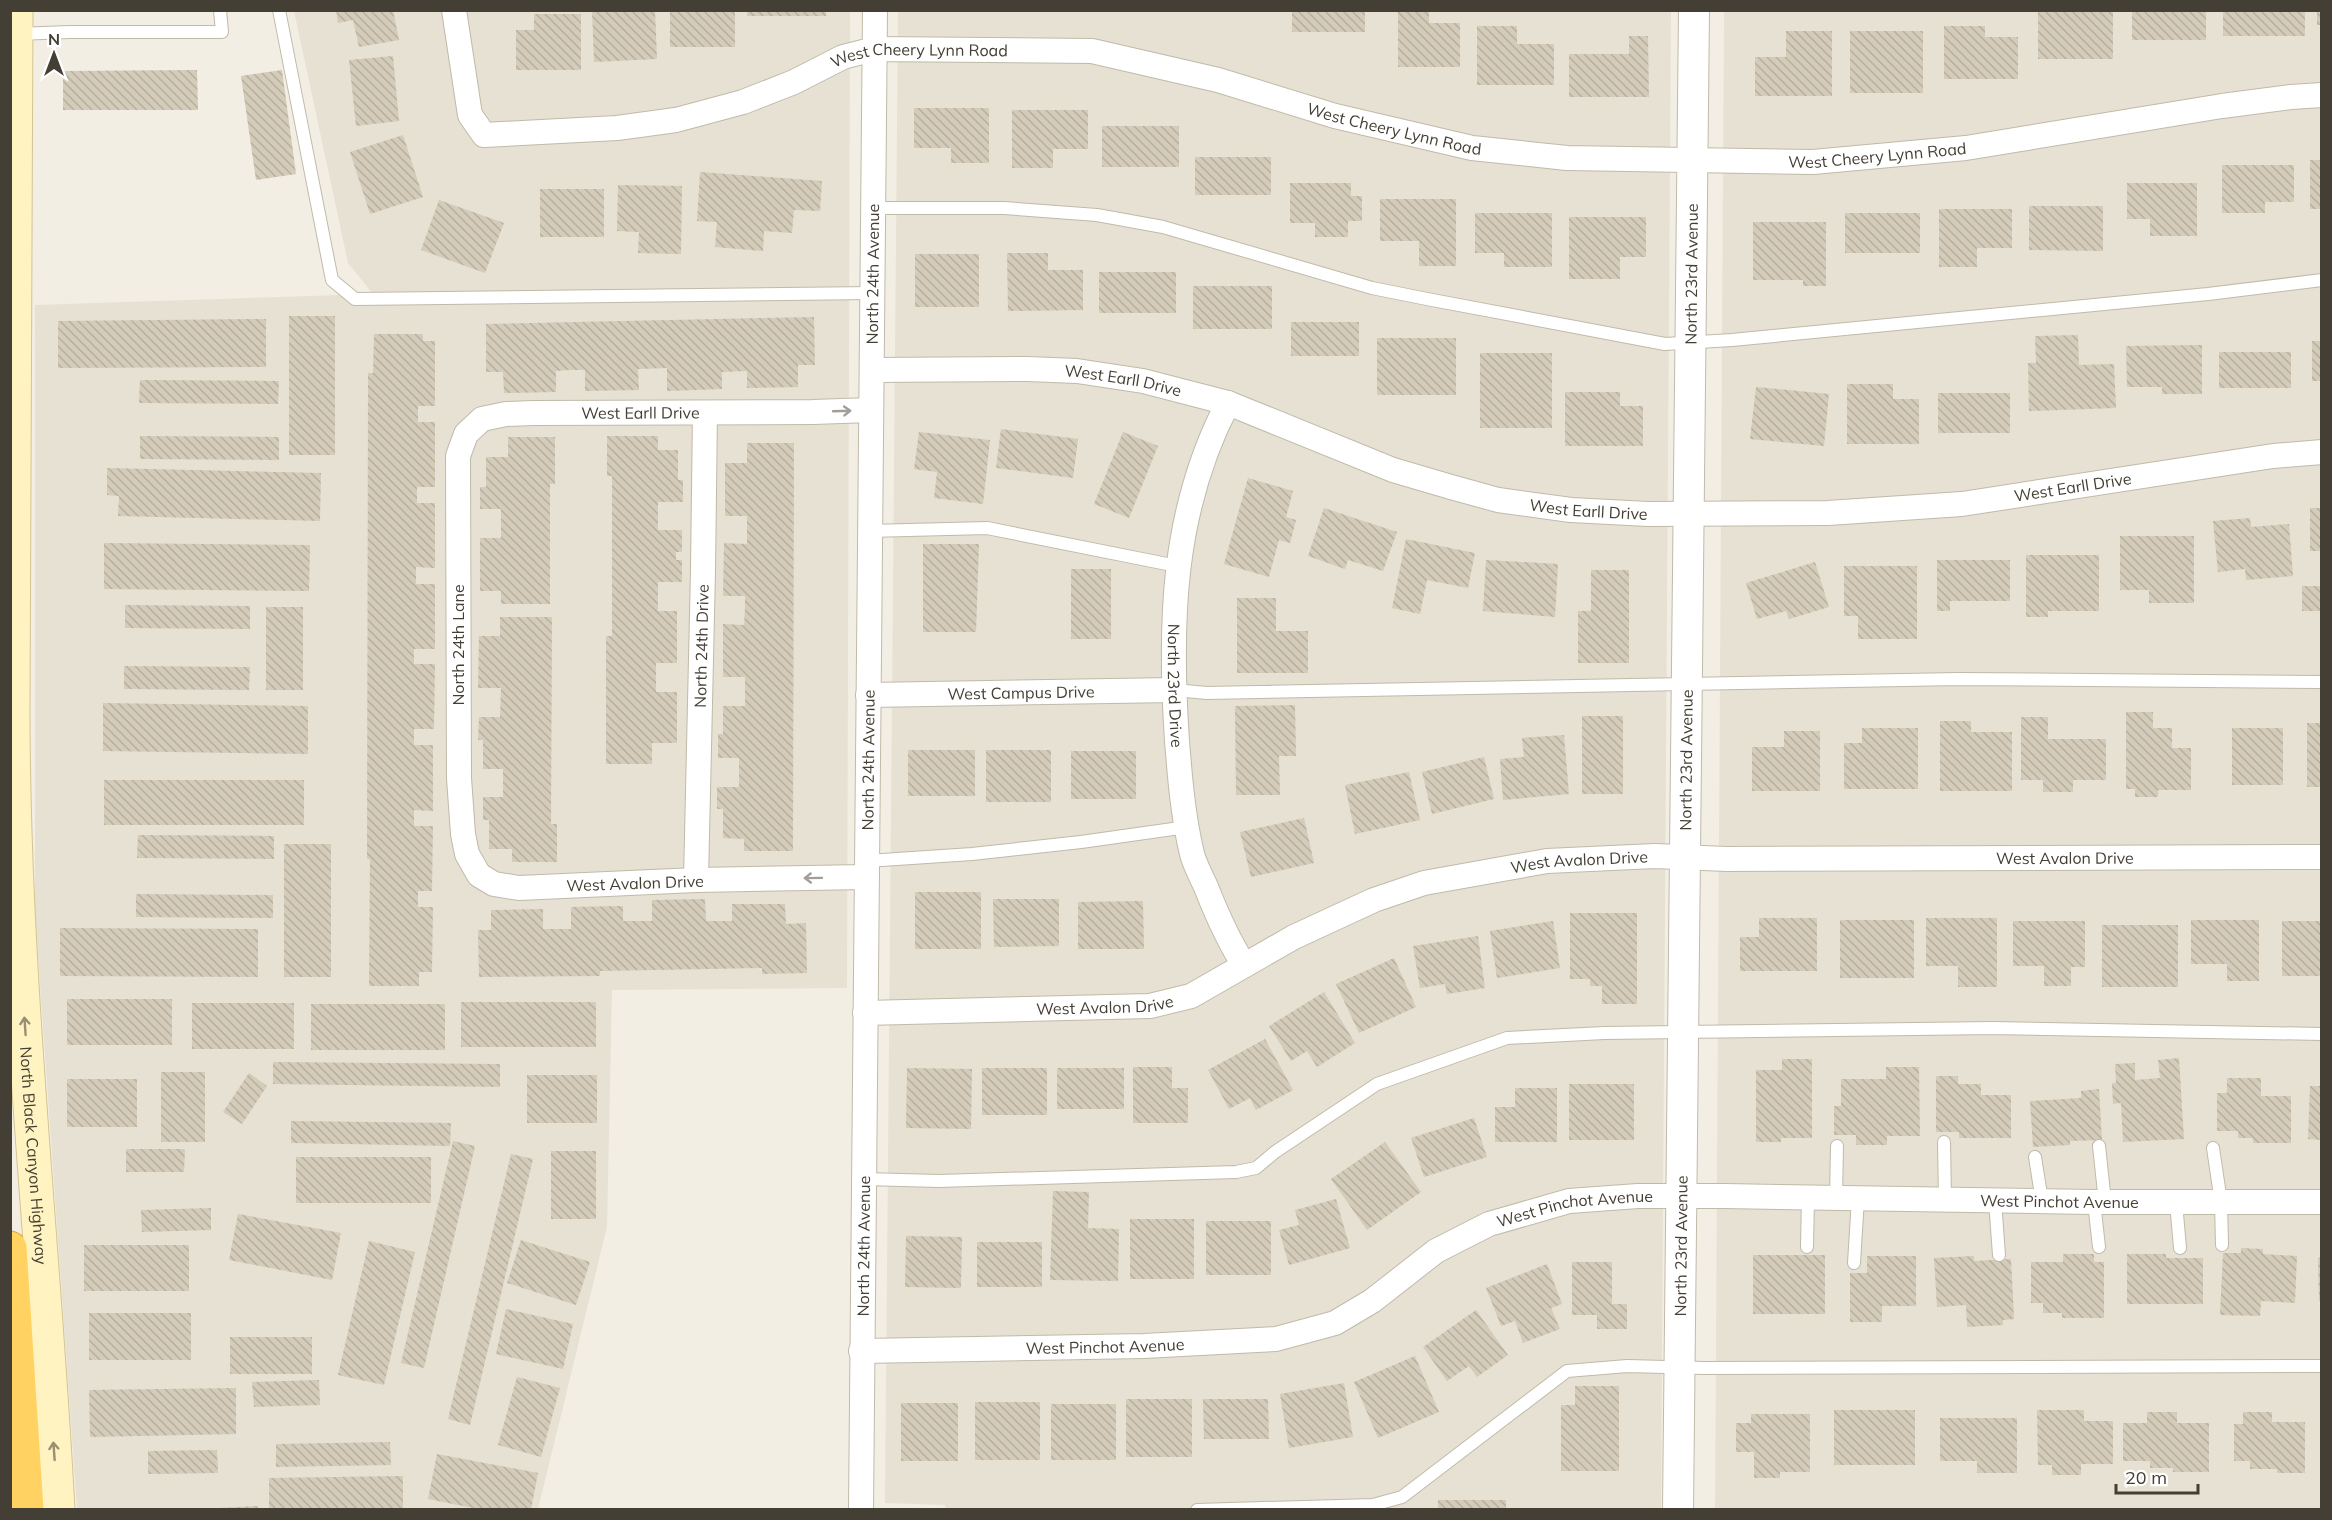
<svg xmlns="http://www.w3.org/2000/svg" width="2332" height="1520" viewBox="0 0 2332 1520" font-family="Mulish,sans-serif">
  <defs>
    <pattern id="building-back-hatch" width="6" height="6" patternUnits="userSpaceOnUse" patternTransform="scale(1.5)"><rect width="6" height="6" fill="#d4cbb9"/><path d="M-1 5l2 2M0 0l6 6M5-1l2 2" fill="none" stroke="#b7afa0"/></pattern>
  </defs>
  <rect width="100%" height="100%" fill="#f2eee4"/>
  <path fill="#e6e1d2" d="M294,11H850L847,988L612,990L607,1227L538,1509H77L35,912V305L373,294L348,263Z
    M898,11H1671L1661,1509L945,1510V1505L885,1503Z
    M1724,11H2321V1509L1715,1510Z"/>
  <path fill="url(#building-back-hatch)" d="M336,10H393L399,40L359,47L353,20L338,23Z
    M592,10H655L657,59L594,62Z
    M670,10H735V47H670Z
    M747,10H826V16H747Z
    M1292,10H1365V32H1292Z
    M1398,10H1429V23H1460V67H1398Z
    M2038,10H2113V59H2038Z
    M2132,10H2206V40H2132Z
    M2223,10H2305V36H2223Z
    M2317,10H2322V25H2317Z
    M534,14H581V70H516V30H534Z
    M1477,26H1517V44H1554V85H1477Z
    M1944,26H1985V37H2018V79H1944Z
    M1786,31H1832V96H1755V57H1786Z
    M1850,31H1923V93H1850Z
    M1629,36H1648L1649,97H1569V54H1629Z
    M393,56L399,121L356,126L349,60Z
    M197,70L198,110H63V71Z
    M282,70L296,174L256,180L241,76Z
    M914,108H989V163H951V148H914Z
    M1012,110H1088V149H1053V168H1012Z
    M1102,126H1179V167H1102Z
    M403,135L423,197L370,214L350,152Z
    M1195,157H1271V195H1195Z
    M2310,160H2322V209H2310Z
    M2222,165H2294V202H2265V213H2222Z
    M700,172L822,181L820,211L794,210L792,233L764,231L763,251L715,247L717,222L697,221Z
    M1290,183H1351V196H1362V221H1348V237H1315V223H1290Z
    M2127,183H2197V236H2150V219H2127Z
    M618,185L682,186L681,254L638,253L639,232L617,231Z
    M540,189H604V237H540Z
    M1380,199H1456V266H1419V241H1380Z
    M439,200L504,223L485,273L421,250Z
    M2029,206H2103V251L2029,250Z
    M1939,209H2012V248H1977V267H1939Z
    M1475,213H1552V267H1504V253H1475Z
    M1845,213H1920V253H1845Z
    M1569,217H1646V257H1620V279H1569Z
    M1753,222H1826V286H1803V280H1753Z
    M1007,253H1048V270H1083V310L1008,311Z
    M915,254H979V307H915Z
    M1099,272H1176V313H1099Z
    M1193,286H1272V329H1193Z
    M289,316H335V455H289Z
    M814,317L815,365H798V387L747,388V371L722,372V389L667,391V368L638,369L639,390L585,391V370H569L556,371V392L504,393L503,372H486V324Z
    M266,319V367L58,368V321Z
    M1291,322H1359V356H1291Z
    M374,334H423V341H435V406H418V422H435V487H417V503H435V568L416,567V584H435V649H414V664H435L434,729H414V745H433V811L414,810V826H433L432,891H418V907H433L432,972H419V986H369L370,859H367L368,373H373Z
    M2078,335L2079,365L2114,364L2116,408L2029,411L2028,363H2036L2035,336Z
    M1377,338H1456V395H1377Z
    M2312,341H2322V381H2312Z
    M2202,345V394H2162V387H2127L2126,346Z
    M2219,352H2291V388H2219Z
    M1480,353H1552V428H1480Z
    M140,380L279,381L278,404L139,403Z
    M1847,384H1893V399H1919V444H1847Z
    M1756,387L1829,394L1824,446L1750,439Z
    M1565,392H1620V406H1643V446H1565Z
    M1938,393H2010V433H1938Z
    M1001,429L1078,439L1073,478L996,468Z
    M919,432L990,440L983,504L934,498L937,472L914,469Z
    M1123,432L1158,446L1129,518L1094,504Z
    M140,436L279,437V460L140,459Z
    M607,436H658V450H678V480H683V502H658V530H682V552H676V560H682V582H658V611H677V663H656V692H677V743H652V764H606V636H612V476H607Z
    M508,437H555V484H550V604H501V591H480V538H501V509H480V487H486V457H508Z
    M747,443H794L793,851H744V839L723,838V809H717V787H739V758H718V734H723V706H745V677H723V624L744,625L745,608V596H723L724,543L747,544V516H725V463H747Z
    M107,468L321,473L320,521L118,516L119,496L107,495Z
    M1248,478L1293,491L1286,517L1296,520L1290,543L1279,540L1269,577L1224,564Z
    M1324,508L1397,532L1383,571L1348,560L1345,569L1308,556Z
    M2310,508H2322V551H2310Z
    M2250,518L2251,527L2289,524L2293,576L2246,580L2245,569L2218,572L2213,521Z
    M2120,536H2194V603H2149V590H2120Z
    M1406,539L1475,553L1468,588L1427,580L1420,614L1392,608Z
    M104,543L310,545L309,591L104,589Z
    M923,544H979L976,632H923Z
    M2026,555H2099V611H2048V617H2026Z
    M1486,560L1558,564L1555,617L1483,611Z
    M1937,560H2010V601H1950V611H1937Z
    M1815,562L1829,607L1789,619L1786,611L1757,619L1746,583Z
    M1844,566H1917V639H1858V616H1844Z
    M1071,569H1111V639H1071Z
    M1591,570H1629V663H1578V611H1591Z
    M2302,586H2322V611H2302Z
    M1237,598H1276V631H1308V673H1237Z
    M125,605L250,606V629L125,628Z
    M266,607H303V690H266Z
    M500,617H552L551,824H557V862H512V849H489V820H483V797H503V769H483V740H478L479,717H500L501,688H478L479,636H500Z
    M124,666L250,667L249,690L124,689Z
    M103,703L308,706V754L103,751Z
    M1295,705L1296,756H1279L1280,795H1236L1235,706Z
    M2126,712H2153V728H2172V748H2191V790H2158V797H2135V789H2126Z
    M1582,716H1623V794H1582Z
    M2021,717H2048V739H2106V780H2073V792H2043V780H2021Z
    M1940,721H1971V732H2012V791H1940Z
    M2307,723H2322V787H2307Z
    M1862,728H1918V789H1844V743H1862Z
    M2232,728H2283V785H2232Z
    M1784,731H1820V791H1752V747H1784Z
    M1564,735L1569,794L1503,800L1500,759L1524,757L1522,738Z
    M908,750H975V796H908Z
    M986,750H1051V802H986Z
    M1071,751H1136V799H1071Z
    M1484,757L1494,799L1432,814L1422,772Z
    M1409,772L1420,820L1355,834L1345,785Z
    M104,780H304V825H104Z
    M1304,818L1314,863L1251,877L1240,832Z
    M138,835L274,836V859L137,858Z
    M284,844H331V977H284Z
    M915,892H981V949H915Z
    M136,894L273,895V918L136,917Z
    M705,899L706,921H732V904H785L786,924L806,923L807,973L762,974V968L600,971V976L479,977L478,930H491V910L543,909V929H571V907L623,906V921H652V900Z
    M993,899H1059V946L994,947Z
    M1143,901L1144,949H1078V902Z
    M1570,913H1637V1004H1602V986H1590V979H1570Z
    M1759,918H1817V971H1740V937H1759Z
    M1926,918H1997V987H1958V966H1926Z
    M1840,920H1914V978H1840Z
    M2191,920H2259V981H2227V964H2191Z
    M1553,921L1560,968L1497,978L1490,931Z
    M2013,921H2085V967H2071V986H2044V966H2013Z
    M2282,921H2322V976H2282Z
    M2102,925H2178V987H2102Z
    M60,928L258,929V977L60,976Z
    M1478,936L1485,988L1447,994L1445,984L1420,988L1413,946Z
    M1394,958L1416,1007L1359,1033L1336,984Z
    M1324,992L1355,1043L1317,1067L1307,1051L1291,1061L1269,1026Z
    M67,999H172V1045H67Z
    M461,1002H596V1047H461Z
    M192,1003H294V1049H192Z
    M311,1004H445V1050H311Z
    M1265,1039L1293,1090L1256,1110L1250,1098L1229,1109L1208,1070Z
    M2179,1058L2184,1139L2123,1142L2121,1103L2113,1104L2112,1083H2116L2115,1064L2135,1063V1080L2160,1078L2158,1060Z
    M1782,1059H1812V1138H1781V1142H1756V1070H1782Z
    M273,1062L500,1064V1087L273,1084Z
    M1133,1067H1172V1088H1188V1123H1133Z
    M1886,1067H1919L1920,1136H1887V1145H1856V1135H1834V1106H1841V1079H1886Z
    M907,1068L972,1069L971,1129L906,1128Z
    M982,1068H1047V1115H982Z
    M1057,1068H1124V1109H1057Z
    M161,1072H205V1142H161Z
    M249,1073L267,1086L242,1124L223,1112Z
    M527,1075H597V1123H527Z
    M1936,1076H1958V1084H1981V1095H2011V1138H1959V1132H1936Z
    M2227,1078H2261V1096H2291V1143H2253V1138H2238V1131H2217V1093H2227Z
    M67,1079H137V1127H67Z
    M1569,1084H1634V1140H1569Z
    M2310,1086H2322V1140L2308,1139Z
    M1515,1088H1557V1142H1495V1107H1515Z
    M2099,1089L2102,1140L2070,1141V1145L2033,1147L2030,1101L2081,1098V1091Z
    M1474,1118L1487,1157L1424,1177L1411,1138Z
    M291,1121L451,1123L450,1146L291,1143Z
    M453,1141L475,1146L424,1368L401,1363Z
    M1385,1142L1421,1192L1367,1230L1331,1179Z
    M126,1149H185L184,1172H126Z
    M551,1151H596V1219H551Z
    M511,1154L533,1159L470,1425L448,1419Z
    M296,1157H431V1203H296Z
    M1053,1191L1089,1192L1088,1228L1119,1229L1118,1281L1050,1280Z
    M1336,1199L1350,1248L1289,1265L1279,1230L1299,1225L1295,1210Z
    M211,1208V1230L142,1232L141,1210Z
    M238,1214L341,1233L332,1280L229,1260Z
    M1130,1219H1194V1279H1130Z
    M1206,1221H1271V1275H1206Z
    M906,1236L962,1237L961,1288L905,1287Z
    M521,1240L590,1262L576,1305L507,1283Z
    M369,1241L415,1252L384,1385L338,1375Z
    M977,1242H1042V1287H977Z
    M84,1245H189V1291H84Z
    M2241,1248L2263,1249V1254L2297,1256L2295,1303L2261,1301L2260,1316L2220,1315L2223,1253H2241Z
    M2063,1254H2094V1262H2104V1318H2062V1313H2043V1303H2031V1262H2063Z
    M2127,1254H2166V1258H2203V1304H2127Z
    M1753,1255H1825V1314H1753Z
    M1867,1256H1916V1306H1882V1322H1850V1273H1867Z
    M1974,1256V1261L2011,1259L2014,1319L2003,1320V1325L1967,1327L1966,1305L1937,1307L1934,1258Z
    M2322,1257V1301H2319L2318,1258Z
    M1572,1262H1612V1304H1627V1329H1597V1315H1572Z
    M1547,1264L1562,1304L1551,1308L1560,1329L1523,1343L1515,1321L1501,1326L1486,1288Z
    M506,1309L573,1324L563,1369L496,1354Z
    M1476,1310L1508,1355L1477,1377L1469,1366L1447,1381L1423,1347Z
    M89,1313H191V1360H89Z
    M230,1337H312V1374H230Z
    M1415,1356L1439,1412L1378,1438L1354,1382Z
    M517,1377L560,1388L541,1457L498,1445Z
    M319,1380L320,1405L254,1407L252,1382Z
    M1344,1383L1353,1437L1289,1448L1280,1394Z
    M1575,1386H1619V1471H1561V1405H1575Z
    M236,1388V1434L90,1437L89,1390Z
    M1126,1399H1192V1457H1126Z
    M1203,1399H1268L1269,1439H1204Z
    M975,1402H1040V1460H975Z
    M901,1403H958V1461H901Z
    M1051,1404H1116V1460H1051Z
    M1834,1410H1915V1465H1834Z
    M2037,1410H2084V1421H2113V1464H2081V1475H2052V1465H2038Z
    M2147,1412H2177V1423H2209V1472H2173V1468H2150V1461H2123V1423H2147Z
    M2243,1412H2272V1422H2305V1473H2277V1469H2250V1461H2234V1424H2243Z
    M1751,1414H1810V1472H1780V1478H1754V1452H1736V1423H1751Z
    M1940,1418H2017V1473H1977V1461H1940Z
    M390,1442L391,1465L276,1467V1444Z
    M217,1450L218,1473L148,1474V1451Z
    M437,1454L538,1473L531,1510H483L428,1499Z
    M403,1476V1510H269V1478Z
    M1438,1500H1506V1510H1438Z
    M258,1506V1510H218V1508Z"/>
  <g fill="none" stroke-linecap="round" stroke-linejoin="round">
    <g stroke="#c0baa9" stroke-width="14">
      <path id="service" d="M279,10L332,280L355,299L872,293
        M17,34L69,32H222L220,10
        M873,208H1004L1097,215L1163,227L1372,288L1427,299L1665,344L1732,340L2208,294L2322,280
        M869,531L987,528L1177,566
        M1174,690L1207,693L1959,679L2322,682
        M867,861L972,854L1081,842L1187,827
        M1944,1142L1945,1200
        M2099,1146L2105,1202
        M2213,1148L2221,1202L2222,1245
        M2035,1157L2042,1201
        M864,1179L939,1181L1236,1172L1256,1168L1275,1152L1377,1084L1507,1038L1604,1033L1993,1028L2322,1034
        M1836,1198L1837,1146
        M1995,1201L1999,1255
        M2094,1202L2099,1247
        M2176,1202L2180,1248
        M1807,1247L1808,1198
        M1854,1263L1858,1198
        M1197,1510L1373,1505L1402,1497L1567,1371L1627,1366L1704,1368L2322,1366"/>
    </g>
    <g stroke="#c0baa9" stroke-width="26">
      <g id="minor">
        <path id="s1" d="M454,10L470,115L484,135L617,128L676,120L743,102L794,82L843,57L874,49L1092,51L1218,80L1335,116L1472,148L1567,158L1813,162L1966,148L2222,106L2291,97L2322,95"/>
        <path id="s2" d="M872,370L1027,369L1077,371L1143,381L1228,403L1393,470L1451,487L1498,500L1571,510L1648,514L1828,513L1962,504L2273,456L2322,452"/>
        <path id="s3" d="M1228,403C1172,510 1169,622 1177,741C1180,779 1183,816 1192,854C1195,865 1201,876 1206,887C1217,915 1228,940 1244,965"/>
        <path id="s4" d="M868,695L1174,690"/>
        <path id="s5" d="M867,877L696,880L519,888L494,884L479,875L467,854L463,834L459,778L458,456L466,434L482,419L506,414L533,413L813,412L871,410"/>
        <path id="s6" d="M696,880L703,570L705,413"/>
        <path id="s7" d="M865,1013L1150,1006L1191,996L1294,937L1374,900L1424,883L1547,861L1655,856L1727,859L2322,857"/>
        <path id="s8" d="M861,1351L1144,1346L1276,1339L1335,1323L1372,1301L1436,1251L1489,1224L1569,1201L1638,1196H1724L2094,1202H2322"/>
        <path id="s9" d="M861,1510L875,10"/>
      </g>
    </g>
    <g stroke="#c0baa9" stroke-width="32">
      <g id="tertiary">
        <path id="s10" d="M1678,1510L1694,10"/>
      </g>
    </g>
    <g stroke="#d3c493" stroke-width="35">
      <g id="secondary">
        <path id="s11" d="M16,10L13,710C13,977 44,1243 58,1510"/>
      </g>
    </g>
    <g stroke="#dea732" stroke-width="35">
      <path id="motorway" d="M10,1248L27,1510"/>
    </g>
    <use href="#service" stroke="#fff" stroke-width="12"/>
    <use href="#minor" stroke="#fff" stroke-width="24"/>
    <use href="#tertiary" stroke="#fff" stroke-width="30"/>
    <use href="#secondary" stroke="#fff3c1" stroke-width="33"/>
    <use href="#motorway" stroke="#ffd262" stroke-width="33"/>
  </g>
  <defs><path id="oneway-shaft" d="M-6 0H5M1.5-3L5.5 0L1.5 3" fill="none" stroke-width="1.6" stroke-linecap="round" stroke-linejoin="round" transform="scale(1.5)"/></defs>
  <g stroke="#a29f9a">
    <use href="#oneway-shaft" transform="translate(842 411) rotate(-2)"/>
    <use href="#oneway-shaft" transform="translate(813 878) rotate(179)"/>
  </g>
  <g stroke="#989073">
    <use href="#oneway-shaft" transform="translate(25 1026) rotate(-94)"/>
    <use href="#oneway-shaft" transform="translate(54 1451) rotate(-94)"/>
  </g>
  <g text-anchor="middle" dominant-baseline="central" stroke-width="6" stroke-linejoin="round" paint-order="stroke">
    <g font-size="16" fill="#443f34" stroke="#fff">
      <text stroke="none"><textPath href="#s1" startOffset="579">West Cheery Lynn Road</textPath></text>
      <text stroke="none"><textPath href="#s1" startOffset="1065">West Cheery Lynn Road</textPath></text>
      <text stroke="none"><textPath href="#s1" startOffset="1551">West Cheery Lynn Road</textPath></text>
      <text stroke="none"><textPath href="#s9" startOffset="1236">North 24th Avenue</textPath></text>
      <text stroke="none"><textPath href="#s10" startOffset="1236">North 23rd Avenue</textPath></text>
      <text stroke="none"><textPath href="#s2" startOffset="252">West Earll Drive</textPath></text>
      <text stroke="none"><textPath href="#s5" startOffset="1018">West Earll Drive</textPath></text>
      <text stroke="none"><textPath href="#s2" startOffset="1224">West Earll Drive</textPath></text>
      <text stroke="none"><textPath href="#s2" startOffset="738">West Earll Drive</textPath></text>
      <text transform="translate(458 645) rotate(-90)">North 24th Lane</text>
      <text stroke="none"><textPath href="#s6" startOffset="234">North 24th Drive</textPath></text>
      <text stroke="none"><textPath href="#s3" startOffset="291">North 23rd Drive</textPath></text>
      <text stroke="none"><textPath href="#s4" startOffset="153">West Campus Drive</textPath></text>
      <text stroke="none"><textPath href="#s9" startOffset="750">North 24th Avenue</textPath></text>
      <text stroke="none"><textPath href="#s10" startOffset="750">North 23rd Avenue</textPath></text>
      <text stroke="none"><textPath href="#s7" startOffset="1230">West Avalon Drive</textPath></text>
      <text stroke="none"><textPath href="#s7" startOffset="744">West Avalon Drive</textPath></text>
      <text transform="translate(635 883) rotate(-2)">West Avalon Drive</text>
      <text stroke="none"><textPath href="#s7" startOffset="240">West Avalon Drive</textPath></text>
      <text stroke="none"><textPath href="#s11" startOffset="1146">North Black Canyon Highway</textPath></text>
      <text stroke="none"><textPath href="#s8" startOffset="1234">West Pinchot Avenue</textPath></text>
      <text stroke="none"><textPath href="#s8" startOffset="748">West Pinchot Avenue</textPath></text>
      <text stroke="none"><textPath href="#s9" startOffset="264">North 24th Avenue</textPath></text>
      <text stroke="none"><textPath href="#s10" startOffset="264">North 23rd Avenue</textPath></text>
      <text stroke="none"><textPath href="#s8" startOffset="244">West Pinchot Avenue</textPath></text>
    </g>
  </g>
  <rect width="2332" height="1520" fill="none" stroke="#443f34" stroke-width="24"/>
  <g transform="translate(54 54)" stroke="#ffffff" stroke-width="4.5" paint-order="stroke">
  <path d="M0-4.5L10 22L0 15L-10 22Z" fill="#443f34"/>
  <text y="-9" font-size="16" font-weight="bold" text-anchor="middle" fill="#443f34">N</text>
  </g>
  <path d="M2116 1484v9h82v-9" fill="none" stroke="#443f34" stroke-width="3"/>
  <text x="2125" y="1484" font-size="18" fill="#443f34" stroke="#ffffff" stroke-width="4.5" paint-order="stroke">20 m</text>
</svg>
